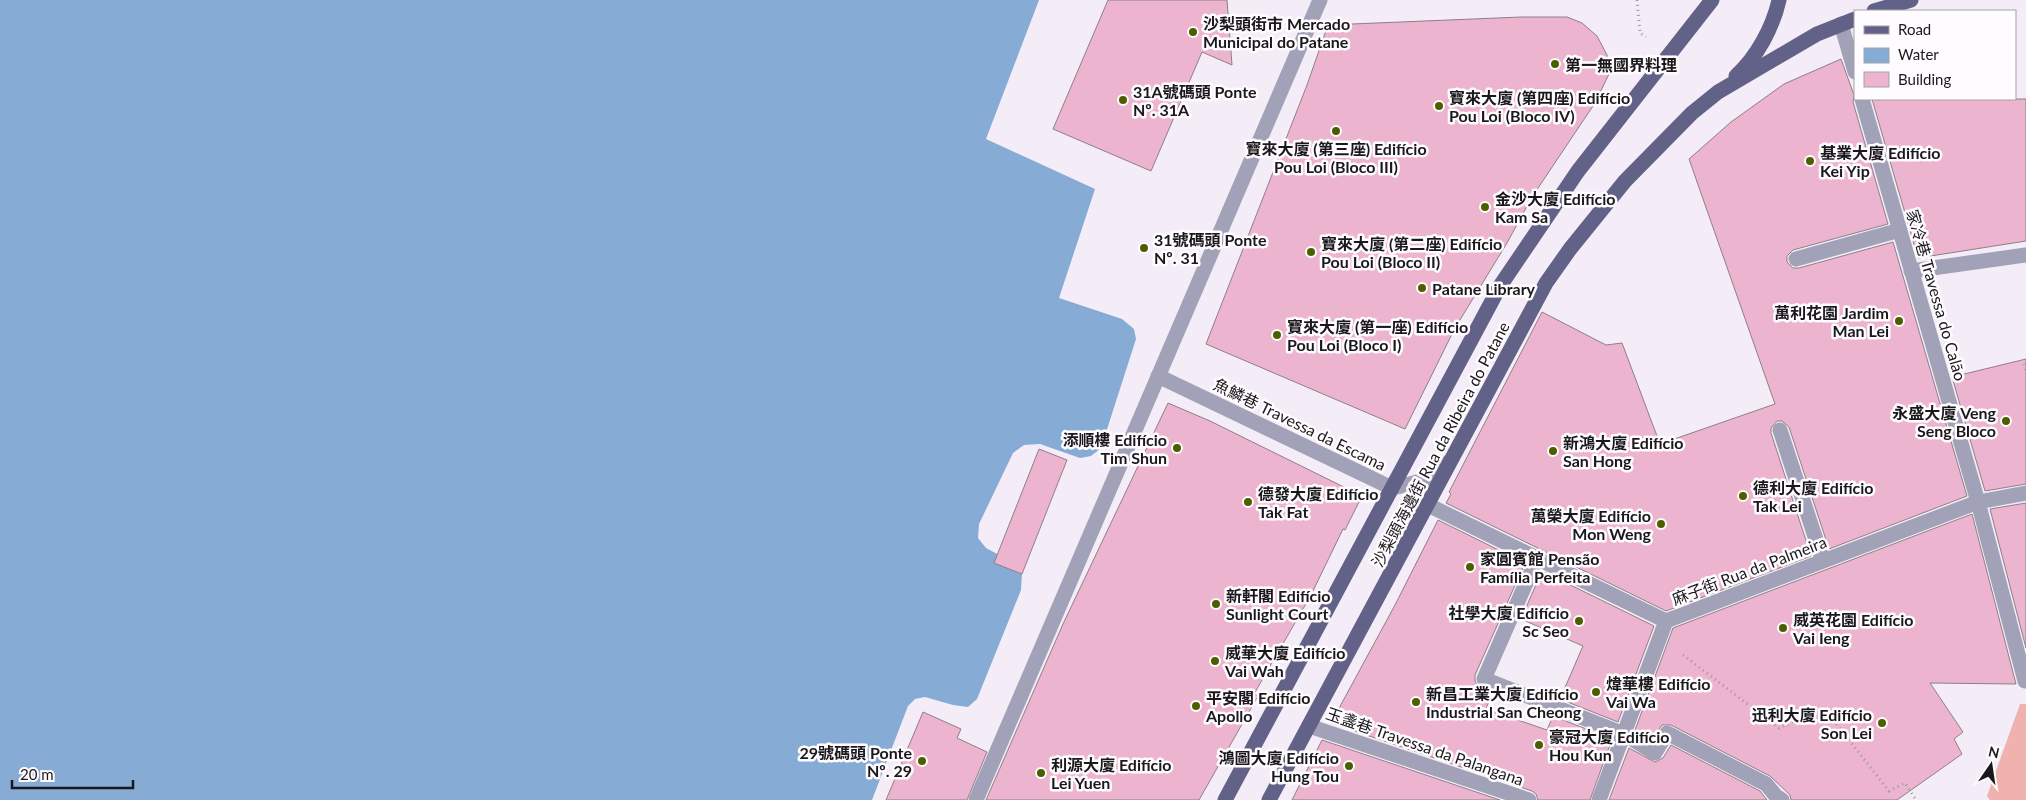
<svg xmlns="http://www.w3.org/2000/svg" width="2026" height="800" viewBox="0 0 2026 800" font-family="Lato,'Noto Sans SC',sans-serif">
  <rect width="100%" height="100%" fill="#f4ecf7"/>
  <path fill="#efb2ae" d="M2020,704H2026V800H1990L1987,796Z"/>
  <path fill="#86abd4" d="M0,0H1039L986,139L1095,189L1059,298L1122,319L1134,329L1136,339L1101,448L1091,456L1080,458L1040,444L1024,445L1013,453L979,524L978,538L986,548L1016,564L1022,573L1021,590L977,699L968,707L953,705L925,697L915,699L908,706L872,800H0Z"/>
  <path fill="#ecb4ce" stroke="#8d8085" d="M1108,0H1227L1232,65L1202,52L1151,171L1053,129Z
    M1521,17H1567L1582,23L1597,36L1607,55L1609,74L1595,103L1532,197L1507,243L1455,328L1405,429L1206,344L1307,85L1328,25Z
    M1841,59L1854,95L1853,102L1888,224L1793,250L1787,256V262L1793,268H1799L1893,242L1967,496L1829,549L1789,427L1782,421H1777L1771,428V433L1811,556L1666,611L1446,503L1451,494L1449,492L1542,312L1606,345L1622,343L1660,444L1775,404L1689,159L1731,122L1784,84Z
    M1872,99H2026V241L1918,258Z
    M2026,359V484L1985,491L1952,377Z
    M1168,403L1210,421L1362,496L1345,530L1343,529L1311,595L1254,694L1258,696L1199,800H986L1063,624Z
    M1039,449L1067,460L1022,574L994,563Z
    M2026,503V648L1990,509Z
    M1972,514L2016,684L1930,683L1963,732L1954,739L1962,754L1897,800H1791L1790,795L1770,776L1671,725H1662L1652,740L1635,730L1673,628Z
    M1438,520L1525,563L1475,675V681L1477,685L1482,688L1481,691L1491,695L1486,709L1547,730L1553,716L1612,739L1590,800H1538L1536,794L1532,791L1331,723L1395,605Z
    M1542,571L1654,626L1618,722L1560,699L1583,646L1521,619Z
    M923,712L961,729L957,738L987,752L967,800H886Z
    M1322,740L1500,800H1292Z
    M1671,745L1760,791L1767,800H1609L1629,748L1655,762L1663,758Z"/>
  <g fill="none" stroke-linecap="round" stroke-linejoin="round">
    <path stroke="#9e98a1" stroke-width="3" stroke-dasharray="1 4" stroke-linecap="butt" d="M1637,0L1640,33L1646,37
      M2024,364L2026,372
      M1683,655L1779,728L1824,708L1889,791L1905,783L1916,800"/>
    <path stroke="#a1a2b8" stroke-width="15" d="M1841,24L1855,72
      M1862,99L1978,502L2025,681
      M1796,259L1900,230
      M1911,271L2026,255
      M1158,376L1392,488C1419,483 1430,479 1450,461
      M1780,430L1823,561
      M1428,505L1666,621
      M1537,558L1484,679L1624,734L1655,753L1667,733L1766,784L1776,796L1782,800
      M1309,726L1529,800
      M976,800L1320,0
      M1599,800L1666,621L1978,502L2026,493"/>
    <path stroke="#626289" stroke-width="15" d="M1874,11L1911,0
      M1736,76C1757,57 1773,27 1779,0
      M1225,800L1500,286L1578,171L1712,0
      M1269,800L1546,283L1570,249L1625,181L1692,113L1718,92L1817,34L1855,19"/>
  </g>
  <g fill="#4d5e01" stroke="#fefcfe" stroke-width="2">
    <circle cx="1193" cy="32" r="5"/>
    <circle cx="1555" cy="64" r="5"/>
    <circle cx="1123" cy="100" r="5"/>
    <circle cx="1439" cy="106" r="5"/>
    <circle cx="1336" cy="131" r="5"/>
    <circle cx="1810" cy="161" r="5"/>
    <circle cx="1485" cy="207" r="5"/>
    <circle cx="1144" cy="248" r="5"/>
    <circle cx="1311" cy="252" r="5"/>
    <circle cx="1422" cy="288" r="5"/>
    <circle cx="1899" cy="321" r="5"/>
    <circle cx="1277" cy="335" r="5"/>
    <circle cx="2006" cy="421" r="5"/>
    <circle cx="1177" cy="448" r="5"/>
    <circle cx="1553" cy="451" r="5"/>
    <circle cx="1743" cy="496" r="5"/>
    <circle cx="1248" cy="502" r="5"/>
    <circle cx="1661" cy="524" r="5"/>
    <circle cx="1470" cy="567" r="5"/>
    <circle cx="1216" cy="604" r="5"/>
    <circle cx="1579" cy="621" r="5"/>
    <circle cx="1783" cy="628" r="5"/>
    <circle cx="1215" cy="661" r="5"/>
    <circle cx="1596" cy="692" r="5"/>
    <circle cx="1416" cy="702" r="5"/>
    <circle cx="1196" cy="706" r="5"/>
    <circle cx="1882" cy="723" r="5"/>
    <circle cx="1539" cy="745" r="5"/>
    <circle cx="922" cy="761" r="5"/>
    <circle cx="1349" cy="766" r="5"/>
    <circle cx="1041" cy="773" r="5"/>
  </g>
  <g text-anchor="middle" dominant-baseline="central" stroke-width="5" stroke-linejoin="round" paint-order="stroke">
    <g font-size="16" font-weight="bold" fill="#1b181c" stroke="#fefcfe" text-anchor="start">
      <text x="1203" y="23">沙梨頭街市 Mercado<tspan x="1203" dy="18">Municipal do Patane</tspan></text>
      <text x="1565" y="64">第一無國界料理</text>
      <text x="1133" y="91">31A號碼頭 Ponte<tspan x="1133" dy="18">Nº. 31A</tspan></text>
      <text x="1449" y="97">寶來大廈 (第四座) Edifício<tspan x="1449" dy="18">Pou Loi (Bloco IV)</tspan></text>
      <text x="1336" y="148" text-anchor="middle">寶來大廈 (第三座) Edifício<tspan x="1336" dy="18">Pou Loi (Bloco III)</tspan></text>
      <text x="1820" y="152">基業大廈 Edifício<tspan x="1820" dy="18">Kei Yip</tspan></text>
      <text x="1495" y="198">金沙大廈 Edifício<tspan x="1495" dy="18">Kam Sa</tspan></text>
      <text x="1154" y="239">31號碼頭 Ponte<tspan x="1154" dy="18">Nº. 31</tspan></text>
      <text x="1321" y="243">寶來大廈 (第二座) Edifício<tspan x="1321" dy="18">Pou Loi (Bloco II)</tspan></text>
      <text x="1432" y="288">Patane Library</text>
      <text x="1889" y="312" text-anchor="end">萬利花園 Jardim<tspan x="1889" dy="18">Man Lei</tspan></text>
      <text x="1287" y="326">寶來大廈 (第一座) Edifício<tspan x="1287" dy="18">Pou Loi (Bloco I)</tspan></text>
      <text x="1996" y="412" text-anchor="end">永盛大廈 Veng<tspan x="1996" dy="18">Seng Bloco</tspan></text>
      <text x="1167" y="439" text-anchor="end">添順樓 Edifício<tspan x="1167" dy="18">Tim Shun</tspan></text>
      <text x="1563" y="442">新鴻大廈 Edifício<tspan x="1563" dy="18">San Hong</tspan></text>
      <text x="1753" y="487">德利大廈 Edifício<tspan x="1753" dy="18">Tak Lei</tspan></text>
      <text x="1258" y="493">德發大廈 Edifício<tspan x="1258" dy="18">Tak Fat</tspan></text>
      <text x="1651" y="515" text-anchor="end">萬榮大廈 Edifício<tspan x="1651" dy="18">Mon Weng</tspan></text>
      <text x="1480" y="558">家圓賓館 Pensão<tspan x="1480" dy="18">Família Perfeita</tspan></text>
      <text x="1226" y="595">新軒閣 Edifício<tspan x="1226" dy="18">Sunlight Court</tspan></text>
      <text x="1569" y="612" text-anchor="end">社學大廈 Edifício<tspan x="1569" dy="18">Sc Seo</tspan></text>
      <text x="1793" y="619">威英花園 Edifício<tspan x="1793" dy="18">Vai Ieng</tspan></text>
      <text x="1225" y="652">威華大廈 Edifício<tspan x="1225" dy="18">Vai Wah</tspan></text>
      <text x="1606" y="683">煒華樓 Edifício<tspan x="1606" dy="18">Vai Wa</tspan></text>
      <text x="1426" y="693">新昌工業大廈 Edifício<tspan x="1426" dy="18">Industrial San Cheong</tspan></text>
      <text x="1206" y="697">平安閣 Edifício<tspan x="1206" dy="18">Apollo</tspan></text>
      <text x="1872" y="714" text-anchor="end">迅利大廈 Edifício<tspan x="1872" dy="18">Son Lei</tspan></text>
      <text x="1549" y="736">豪冠大廈 Edifício<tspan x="1549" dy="18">Hou Kun</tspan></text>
      <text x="912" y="752" text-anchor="end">29號碼頭 Ponte<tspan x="912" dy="18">Nº. 29</tspan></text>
      <text x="1339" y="757" text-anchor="end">鴻圖大廈 Edifício<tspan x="1339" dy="18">Hung Tou</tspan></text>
      <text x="1051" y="764">利源大廈 Edifício<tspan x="1051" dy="18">Lei Yuen</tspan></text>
    </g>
    <g font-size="16" fill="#1b181c" stroke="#fefcfe">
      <text transform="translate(1937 295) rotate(74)">家冷巷 Travessa do Calão</text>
      <text transform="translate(1300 424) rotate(26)">魚鱗巷 Travessa da Escama</text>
      <text transform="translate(1440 444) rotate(-62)">沙梨頭海邊街 Rua da Ribeira do Patane</text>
      <text transform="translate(1749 570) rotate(-21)">麻子街 Rua da Palmeira</text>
      <text transform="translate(1425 746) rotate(19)">玉盞巷 Travessa da Palangana</text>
    </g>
  </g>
  <rect x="1854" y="10" width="162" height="90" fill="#fefcfe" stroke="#a3a1a4"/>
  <rect x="1864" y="26" width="25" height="8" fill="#626289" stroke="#a3a1a4"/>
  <text x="1898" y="35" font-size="15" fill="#1b181c">Road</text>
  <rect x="1864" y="48" width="25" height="15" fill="#86abd4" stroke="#a3a1a4"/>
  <text x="1898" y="60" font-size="15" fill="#1b181c">Water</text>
  <rect x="1864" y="72" width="25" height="15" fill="#ecb4ce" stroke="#a3a1a4"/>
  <text x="1898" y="85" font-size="15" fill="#1b181c">Building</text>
  <g transform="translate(1991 765) rotate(13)" stroke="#fefcfe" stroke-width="4" paint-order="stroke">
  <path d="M0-4L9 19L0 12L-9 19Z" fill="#1b181c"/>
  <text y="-8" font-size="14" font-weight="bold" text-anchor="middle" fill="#1b181c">N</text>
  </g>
  <path d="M12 780v8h121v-8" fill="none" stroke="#1b181c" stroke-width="2.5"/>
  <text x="20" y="780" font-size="15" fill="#1b181c" stroke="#fefcfe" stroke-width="4" paint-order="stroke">20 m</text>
</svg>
